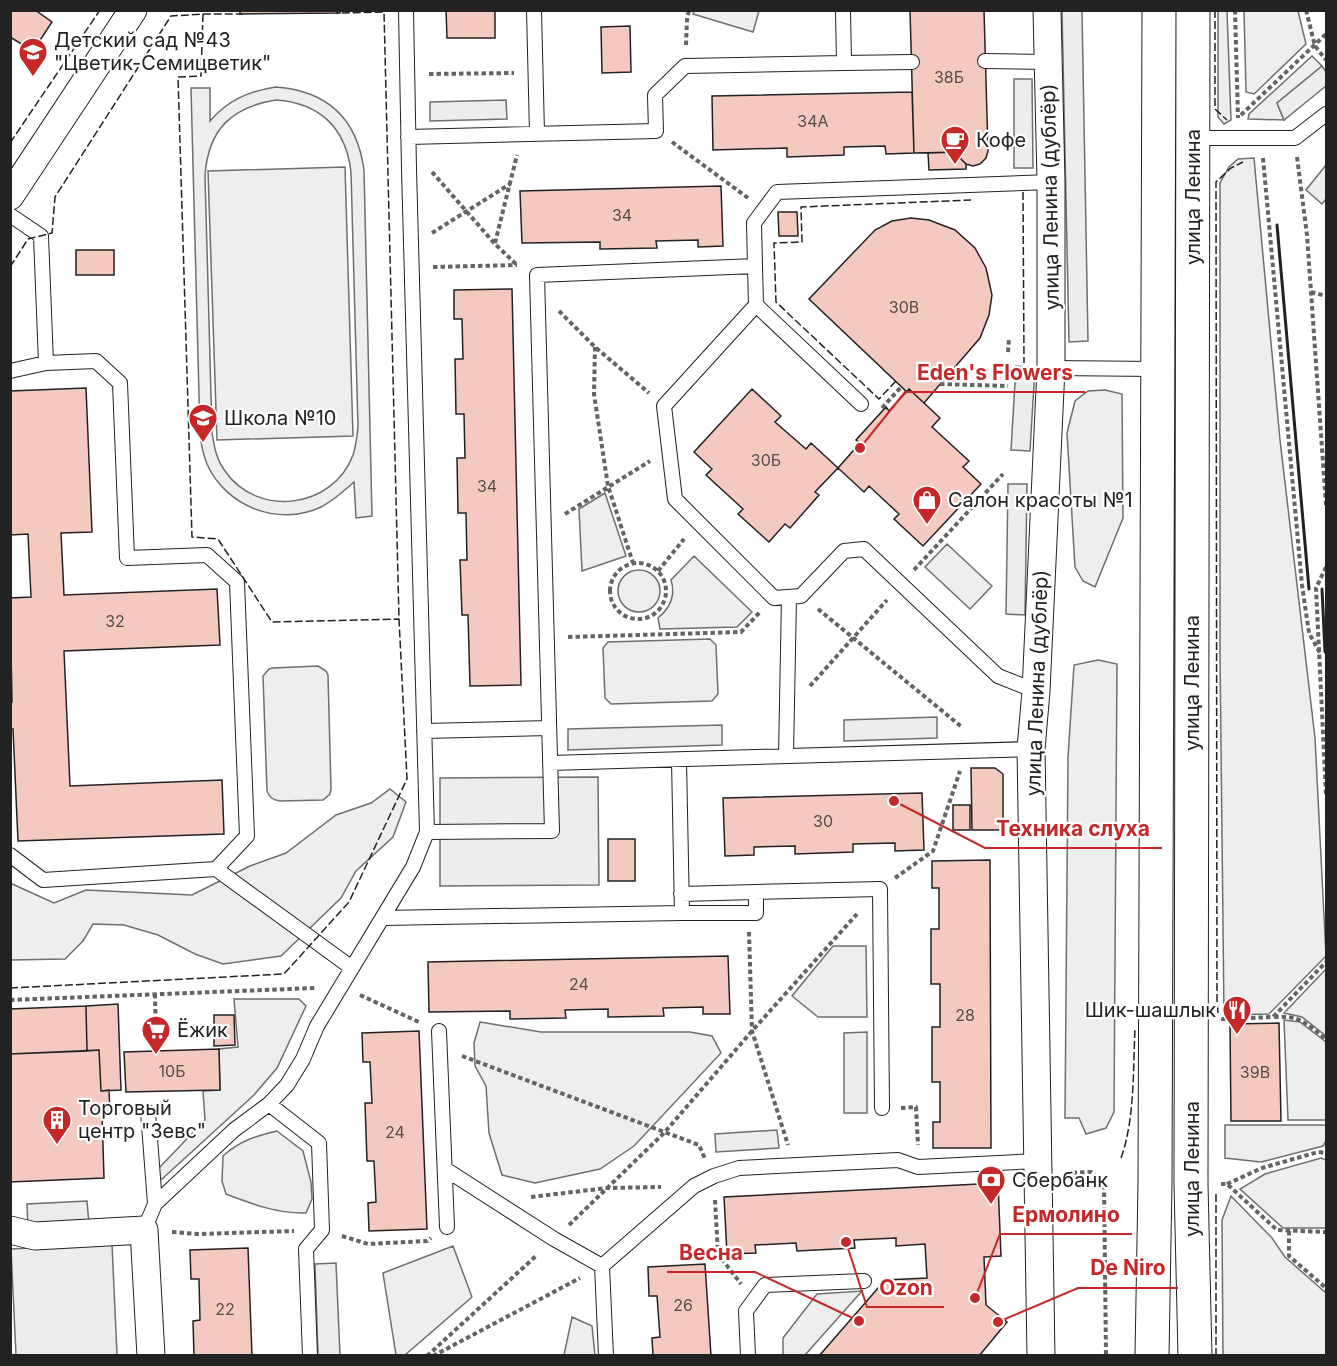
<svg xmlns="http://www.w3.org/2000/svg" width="1337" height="1366" viewBox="0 0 1337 1366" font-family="Inter,sans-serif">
  <rect width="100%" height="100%" fill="#fff"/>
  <path fill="#eee" stroke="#6f6f6f" stroke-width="1.5" fill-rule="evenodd" d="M694,11V10L759,11L753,32L693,14Z
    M1218,11H1227L1231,120L1224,124L1218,117Z
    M1244,11H1298L1306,44L1254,94L1246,92Z
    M1312,56L1322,66L1277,103L1284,120L1248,119L1249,114Z
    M276,87C328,91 357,118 364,170L372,516L356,518L354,482C344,491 333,501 321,507C279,527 226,507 207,464C203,454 201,444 200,433L191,88H210V121C228,100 249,91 276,87ZM276,100C320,103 346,128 351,172L358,427C357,437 356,446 353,455C333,509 257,518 225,471C216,459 214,446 212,432L205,176C208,130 231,107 276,100Z
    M1254,158L1280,440L1315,738L1326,956L1269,1014L1224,1015L1220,656V183L1229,167L1238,159Z
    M345,167L353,436L217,440L208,171Z
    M1105,390L1122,394L1123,518L1095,587L1083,581L1075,567L1067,433L1075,401L1088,391Z
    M605,493L626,556L582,571L579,509Z
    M947,544L992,586L970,609L925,567Z
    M694,556L752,612L737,627L660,629L658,618C670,608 676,596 671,580Z
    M618 591a21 21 0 1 1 42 0a21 21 0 1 1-42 0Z
    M710,639L716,645L718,694L712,701L611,704L605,698L603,648L608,642Z
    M1098,660L1117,664L1114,1112L1106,1128L1086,1134L1079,1118H1065L1068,757L1074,665Z
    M318,666L326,671L328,675L331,789L330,794L323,800L280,801C273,800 270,798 267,791L263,676L269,669L273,668Z
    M390,789L406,802L393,837L356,871L341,898L281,956L223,964L195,954L158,935L124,925L93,924L83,941L65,959L11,960L10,883L54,903L86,890L192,895L250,866L286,853L336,815L371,803Z
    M833,946H866L867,1017H818L792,996Z
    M1326,969V1036L1302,1017L1284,1013Z
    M234,999H299L306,1006L277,1068L254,1095L162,1179H158V1169L205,1120L203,1091L220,1090L219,1049L238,1047Z
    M1284,1020L1300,1022L1326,1042V1120H1288Z
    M480,1022L541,1032H690L712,1036L721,1053L634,1146L600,1169L535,1183L502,1175L489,1133L486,1086L475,1066L474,1043Z
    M1225,1125H1326V1141L1323,1146L1261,1162L1225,1158Z
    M277,1131L303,1151L311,1182L312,1199L306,1213C278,1214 252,1204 226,1194L222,1181L223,1156C239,1141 256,1136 277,1131Z
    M1321,1158L1326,1160V1228H1283L1240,1189L1265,1174Z
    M1231,1196L1272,1238L1285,1257L1326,1293V1355H1223L1222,1220Z
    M453,1246L472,1297L405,1355H396L383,1273Z
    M862,1291L805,1355H783V1338L817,1294Z
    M572,1317L592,1326L595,1355H564Z"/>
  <path fill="#ededed" stroke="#6f6f6f" stroke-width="1.5" d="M1062,11H1082L1088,341L1069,342Z
    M1322,66L1326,72V86L1284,120L1277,103Z
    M1014,79H1032L1033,168H1014Z
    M506,100L507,119L430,121V102Z
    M1326,165V199L1322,204L1306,190Z
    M1016,366L1035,368L1030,451L1011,450Z
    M1008,484H1027L1025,615L1006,614Z
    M937,717V738L844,741V720Z
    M722,725V745L568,750V729Z
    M598,777L599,885L440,886V778Z
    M867,1032V1113H844V1033Z
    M777,1130L779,1148L716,1152L715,1134Z
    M87,1201L89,1224L28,1227L27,1204Z
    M112,1244L117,1355H16L11,1249Z
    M336,1263L340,1355H318L315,1264Z"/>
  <path fill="#f3c9c0" stroke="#222" stroke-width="1.5" d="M10,10H35L52,22L33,51L10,37Z
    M240,10H340V13L240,14Z
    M446,10H495V38H447Z
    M910,10H984L988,151L986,158L980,164L973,166L966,164L961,159L959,152L914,153Z
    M630,26L631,72L602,73L601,27Z
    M912,92L914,153L886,154L885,146L844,147V155L787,157V148L713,150L712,96Z
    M959,152L961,159L966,164V169L929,170L928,153Z
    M721,186L723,246L698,247V240L656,241L657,248L600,249V242L522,243L520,191Z
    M778,212H797L798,236H779Z
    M911,218L929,220L955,230L975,248L986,268L992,295L989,315L980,338L924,403L909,389L907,392L809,299L875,230L892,221Z
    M76,250H114V275H76Z
    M512,289L521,685L470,686L468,615H462L460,560H467L466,513H458L457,458H465L464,414H456L455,359H463L462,319H454V290Z
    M86,388L92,532L61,533L64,595L217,589L220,645L64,651L70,786L222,780L224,834L18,841L13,729H10V702H12L10,598L31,597L28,534L10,535V391Z
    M752,389L781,416L775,422L806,449L811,443L838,468L815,492L819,495L790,528L785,524L769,542L738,514L743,509L706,475L712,469L694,452Z
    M909,389L940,418L932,427L969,461L963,467L981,484L923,546L894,519L899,514L869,486L864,492L838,468L860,443L856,440L886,407L889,411Z
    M971,768H995L1003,774V830H972Z
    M922,793L924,850L895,851V843L853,844V852L795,854V846L754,847V855L725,856L723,798Z
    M953,805H970V830H953Z
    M608,839H635V881H608Z
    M990,860L991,1148H933V1122H940V1082H932V1027H940V984H931V929H939V888H932V861Z
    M728,956L730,1014H703V1007L663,1008L664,1016L608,1017V1009L565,1010L566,1018L510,1019V1011L429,1012L428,962Z
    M118,1004L121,1090L101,1091L99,1050L87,1051L86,1006Z
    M86,1006L87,1051L10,1054V1009Z
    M214,1015H234L235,1045L214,1046Z
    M1279,1023L1281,1121H1231L1230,1024Z
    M419,1031L427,1229L369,1231L368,1203L376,1202L374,1161H367L365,1103H372L370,1062H363L362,1033Z
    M219,1049L220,1090L126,1092L124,1052Z
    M99,1050L101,1091L109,1090L110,1113H102L104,1178L10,1182V1054Z
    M998,1183L1001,1256L984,1257L986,1305L1007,1322L979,1356H819L885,1280L927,1278L925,1244L896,1246V1238L854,1240L855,1248L797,1251L796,1243L755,1245L756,1253L727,1254L724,1197Z
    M248,1248L252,1356H194L193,1321L200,1320L199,1279H191L190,1250Z
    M705,1264L711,1356H653L652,1338L660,1337L657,1296H649L648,1267Z"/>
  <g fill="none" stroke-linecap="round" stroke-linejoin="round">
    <g stroke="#222" stroke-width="16">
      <path id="lane" d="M534,10L537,133
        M985,61L1047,62
        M844,63L912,62
        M408,137L656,131L655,95L685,66L844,63L843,10
        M1193,138H1295L1326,114
        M10,215L41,236L46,363
        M755,266L756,305L664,406L675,499L774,598L801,596L844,551L864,549L998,676L1036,691
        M756,305L861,404
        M1051,368L1157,369
        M10,371L46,363L96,361L120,383L127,558L207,555L237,582L247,836L216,869L43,880L10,855
        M424,731L549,728
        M786,756L789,597
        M679,760L682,913H756V892L880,889L882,1108
        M550,763L1031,749
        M427,832L552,831L537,275L755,266L754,223L777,192L1051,182
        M216,869L352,968
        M681,894L756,892
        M382,918L682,913
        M439,1031L447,1227
        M269,1104L319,1143L322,1230L306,1249L310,1356
        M148,1112L155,1204
        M445,1169L554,1239L602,1266
        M144,1230L155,1204L234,1130L269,1104L287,1085L303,1059L317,1026L413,867L427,832L409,169L406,10
        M606,1356L602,1266L694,1186L714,1176L739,1168L898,1160L918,1167L1038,1161
        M748,1356L746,1311L765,1285L864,1281"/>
    </g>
    <g stroke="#222" stroke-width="29">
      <path id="street" d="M10,196L133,10
        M10,1230L35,1236L144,1230L151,1356
        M1041,1356L1031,749L1036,691L1051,368V182L1047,10"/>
    </g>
    <g stroke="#222" stroke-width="35">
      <path id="primary" d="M1193,10L1191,1184L1195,1356
        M1152,1356L1155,1183L1159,10"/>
    </g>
    <path stroke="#646464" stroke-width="4" stroke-dasharray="4.5 3" stroke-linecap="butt" d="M1235,10L1238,118
      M1306,10L1315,46L1326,60
      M686,45L687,20L689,10
      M429,74L514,73
      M1241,115L1326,34
      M672,142L748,198
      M1297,157L1307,235L1326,505
      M1263,158L1302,585L1309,633L1320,653
      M432,172L495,244L518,266
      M432,233L510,184
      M495,243L517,155
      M433,267L517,265
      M1311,292L1326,296
      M559,311L595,347L649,393
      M595,347L594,394L608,486L633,563
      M1008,352L1009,338
      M940,384L1008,386
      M882,408L902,386
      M565,514L650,461
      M610 591a28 28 0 1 1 56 0a28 28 0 1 1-56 0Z
      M1326,567L1316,588L1326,795
      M914,570L1003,474
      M658,571L684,539
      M818,609L963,728
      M568,637L741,632L760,612
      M810,686L887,600
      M895,878L933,851L960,771
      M749,932L752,1031L788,1145
      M155,994L156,1044
      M360,995L421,1023
      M10,1000L315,988
      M1274,1017C1300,1015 1307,1024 1326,1039
      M1223,1021V1019L1273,1017L1326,962
      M462,1056L699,1145L705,1159
      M901,1108L916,1107L918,1145
      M1065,1173L1091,1172L1104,1183L1106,1356
      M1221,1184H1227L1277,1230L1326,1232
      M1227,1184L1262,1168L1318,1152L1326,1153
      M531,1197L607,1188L661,1187
      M715,1200L718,1254L741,1284
      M569,1225L664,1133L752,1031L857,914
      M1289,1231V1256L1326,1288
      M172,1232L198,1234L294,1231
      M342,1236L368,1244L427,1241L431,1238
      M427,1356L537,1255
      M433,1356L580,1278"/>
    <use href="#lane" stroke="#fff" stroke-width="14"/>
    <use href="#street" stroke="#fff" stroke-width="27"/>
    <use href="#primary" stroke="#fff" stroke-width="33"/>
    <path stroke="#222" stroke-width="1.5" stroke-dasharray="8 3" stroke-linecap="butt" d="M1215,10V109L1227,120
      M203,14L201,76L178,77L192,537L218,539L272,622L399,619
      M10,143L100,10
      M1023,192L1024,363
      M10,267L28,239L52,233L55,197L171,16L203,14H243
      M896,381L879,399L776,302L774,243L802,242L801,207L971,200
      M10,988L284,974L349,902L407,779L399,619L384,12L336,13
      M1218,1013L1217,1000L1216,182L1231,168L1243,162
      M1121,1158C1135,1119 1133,1069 1135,1028
      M1216,1356V1194"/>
    <path stroke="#222" stroke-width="3" d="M1277,225L1309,589
      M1322,589L1325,652H1326"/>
  </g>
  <defs>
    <g id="school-pin" transform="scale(1.5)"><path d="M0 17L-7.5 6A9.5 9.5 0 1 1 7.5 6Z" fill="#c62828" stroke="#fff"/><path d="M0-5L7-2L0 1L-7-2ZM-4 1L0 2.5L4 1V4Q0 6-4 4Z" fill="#fff"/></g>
    <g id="cafe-pin" transform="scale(1.5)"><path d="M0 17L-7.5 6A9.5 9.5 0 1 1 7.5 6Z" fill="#c62828" stroke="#fff"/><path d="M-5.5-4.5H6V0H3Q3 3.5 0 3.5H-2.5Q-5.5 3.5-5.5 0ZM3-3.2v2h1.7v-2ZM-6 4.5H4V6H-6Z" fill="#fff"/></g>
    <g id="shop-pin" transform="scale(1.5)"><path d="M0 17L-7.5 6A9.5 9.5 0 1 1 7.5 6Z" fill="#c62828" stroke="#fff"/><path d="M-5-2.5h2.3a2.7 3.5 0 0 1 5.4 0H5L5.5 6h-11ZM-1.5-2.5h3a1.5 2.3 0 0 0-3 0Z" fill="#fff"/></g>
    <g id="restaurant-pin" transform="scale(1.5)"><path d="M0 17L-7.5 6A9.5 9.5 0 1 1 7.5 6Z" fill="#c62828" stroke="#fff"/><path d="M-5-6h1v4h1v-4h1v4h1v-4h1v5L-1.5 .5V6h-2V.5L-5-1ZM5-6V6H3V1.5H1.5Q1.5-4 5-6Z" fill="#fff"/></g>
    <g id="supermarket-pin" transform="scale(1.5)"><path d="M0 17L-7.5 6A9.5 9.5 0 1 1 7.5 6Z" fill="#c62828" stroke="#fff"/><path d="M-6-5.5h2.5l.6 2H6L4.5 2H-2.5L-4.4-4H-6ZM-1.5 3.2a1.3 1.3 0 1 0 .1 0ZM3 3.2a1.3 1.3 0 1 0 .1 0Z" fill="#fff"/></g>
    <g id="building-pin" transform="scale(1.5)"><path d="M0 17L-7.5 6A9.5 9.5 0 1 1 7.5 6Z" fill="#c62828" stroke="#fff"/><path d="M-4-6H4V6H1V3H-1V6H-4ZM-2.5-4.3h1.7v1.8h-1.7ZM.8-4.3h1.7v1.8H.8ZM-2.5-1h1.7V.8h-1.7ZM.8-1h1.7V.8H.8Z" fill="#fff"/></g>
    <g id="bank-pin" transform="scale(1.5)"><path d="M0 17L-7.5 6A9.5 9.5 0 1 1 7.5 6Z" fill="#c62828" stroke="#fff"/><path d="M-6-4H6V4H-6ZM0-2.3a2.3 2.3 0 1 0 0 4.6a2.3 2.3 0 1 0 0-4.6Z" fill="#fff"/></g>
  </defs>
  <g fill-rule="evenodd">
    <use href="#school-pin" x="33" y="52"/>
    <use href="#cafe-pin" x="955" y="140"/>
    <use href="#school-pin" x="203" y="418"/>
    <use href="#shop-pin" x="927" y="500"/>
    <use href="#restaurant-pin" x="1237" y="1010"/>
    <use href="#supermarket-pin" x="156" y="1030"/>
    <use href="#building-pin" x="57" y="1120"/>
    <use href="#bank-pin" x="991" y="1180"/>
  </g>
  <g text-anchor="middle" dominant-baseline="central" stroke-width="4.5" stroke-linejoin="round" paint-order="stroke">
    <g font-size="16" fill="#564c4a">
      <text x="949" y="77">38Б</text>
      <text x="813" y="121">34А</text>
      <text x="622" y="215">34</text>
      <text x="904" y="307">30В</text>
      <text x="766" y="460">30Б</text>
      <text x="487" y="486">34</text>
      <text x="115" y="621">32</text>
      <text x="823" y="821">30</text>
      <text x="579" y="984">24</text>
      <text x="965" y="1015">28</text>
      <text x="172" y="1071">10Б</text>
      <text x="1255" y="1072">39В</text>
      <text x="395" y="1132">24</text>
      <text x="683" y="1305">26</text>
      <text x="225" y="1309">22</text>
    </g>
    <g font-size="20" fill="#222" stroke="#fff" text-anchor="start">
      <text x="54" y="40">Детский сад №43<tspan x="54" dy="23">"Цветик-Семицветик"</tspan></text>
      <text x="976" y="140">Кофе</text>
      <text x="224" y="418">Школа №10</text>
      <text x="948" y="500">Салон красоты №1</text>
      <text x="1216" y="1010" text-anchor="end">Шик-шашлык</text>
      <text x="177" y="1030">Ёжик</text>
      <text x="78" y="1108">Торговый<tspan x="78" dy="23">центр "Зевс"</tspan></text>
      <text x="1012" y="1180">Сбербанк</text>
    </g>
    <g font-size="20" fill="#222" stroke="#fff">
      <text transform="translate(1050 197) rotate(-91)">улица Ленина (дублёр)</text>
      <text transform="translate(1193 197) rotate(-90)">улица Ленина</text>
      <text transform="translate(1037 683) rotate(-88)">улица Ленина (дублёр)</text>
      <text transform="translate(1192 683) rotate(-90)">улица Ленина</text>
      <text transform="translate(1192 1169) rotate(-90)">улица Ленина</text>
    </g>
  </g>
  <path fill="none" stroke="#c62828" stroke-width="2" d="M860 448L905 392H1085M894 801L985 848H1162M975 1298L1000 1234H1132M859 1321L755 1272H667M998 1322L1078 1288H1178M846 1242L867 1307H944"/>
  <g fill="#c62828" stroke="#fff" stroke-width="2">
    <circle cx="860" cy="448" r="6"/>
    <circle cx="894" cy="801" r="6"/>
    <circle cx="975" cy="1298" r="6"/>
    <circle cx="859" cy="1321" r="6"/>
    <circle cx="998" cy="1322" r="6"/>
    <circle cx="846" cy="1242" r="6"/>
  </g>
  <g font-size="21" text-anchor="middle" font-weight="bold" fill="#c62828" stroke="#fff" stroke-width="4.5" stroke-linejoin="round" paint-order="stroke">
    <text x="995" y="380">Eden's Flowers</text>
    <text x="1073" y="836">Техника слуха</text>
    <text x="1066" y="1222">Ермолино</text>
    <text x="711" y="1260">Весна</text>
    <text x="1128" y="1275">De Niro</text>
    <text x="906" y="1295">Ozon</text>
  </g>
  <rect width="1337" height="1366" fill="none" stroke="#222222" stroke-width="24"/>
</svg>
